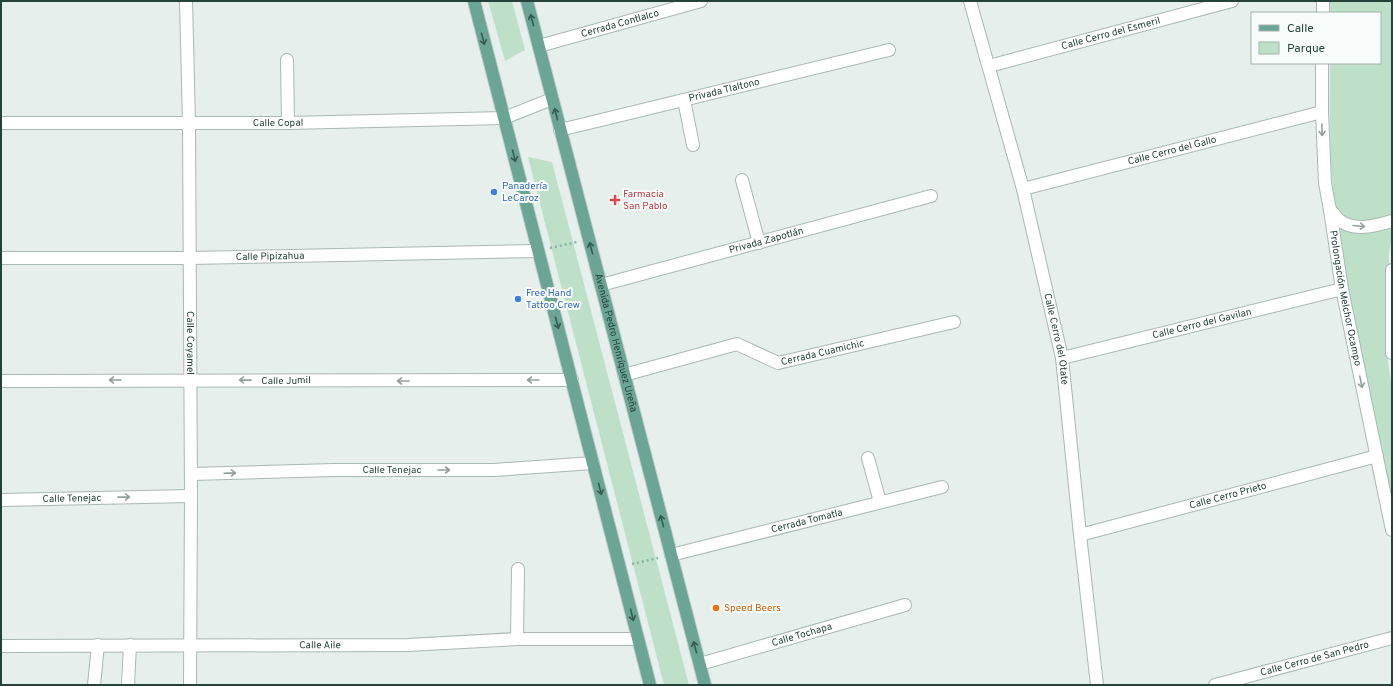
<svg xmlns="http://www.w3.org/2000/svg" width="1393" height="686" viewBox="0 0 1393 686" font-family="Overpass,sans-serif">
  <rect width="100%" height="100%" fill="#e6efeb"/>
  <path fill="#bfe0c8" d="M488,1H512L525,50L505,61Z
    M1329,1H1392V237L1389,253L1388,363L1392,388V513C1370,406 1344,299 1333,190C1329,148 1330,105 1330,63H1380V13H1329Z
    M528,157L552,162L689,685H664Z"/>
  <g fill="none" stroke-linecap="round" stroke-linejoin="round">
    <g stroke="#a8b8b2" stroke-width="14">
      <g id="minor">
        <path id="s1" d="M186,1L189,123L191,496L190,685"/>
        <path id="s2" d="M970,1L1023,189L1062,358L1080,535L1097,685"/>
        <path d="M1323,13V1"/>
        <path id="s3" d="M539,46L701,1"/>
        <path d="M287,60L288,123"/>
        <path id="s4" d="M1322,63V112L1325,183L1330,210L1342,289L1392,530"/>
        <path id="s5" d="M989,66L1232,1"/>
        <path d="M684,100L693,145"/>
        <path id="s6" d="M1,123H288L504,118L552,99"/>
        <path id="s7" d="M560,130L889,50"/>
        <path d="M742,180L759,243"/>
        <path id="s8" d="M1023,189L1322,112"/>
        <path d="M1330,210C1333,213 1336,217 1339,220C1354,232 1375,226 1392,221"/>
        <path id="s9" d="M1,258H190L538,251"/>
        <path d="M1392,270V353"/>
        <path id="s10" d="M601,285L931,196"/>
        <path id="s11" d="M1062,358L1342,289"/>
        <path id="s12" d="M624,375L737,344L778,363L954,322"/>
        <path id="s13" d="M1,381C191,380 381,381 572,380"/>
        <path d="M868,458L880,502"/>
        <path id="s14" d="M191,474L333,470H494L593,463"/>
        <path id="s15" d="M1,500L191,496"/>
        <path id="s16" d="M1080,535L1377,456"/>
        <path id="s17" d="M671,555L942,487"/>
        <path d="M517,639L518,569"/>
        <path id="s18" d="M1,646L408,645L517,639H638"/>
        <path id="s19" d="M700,664L905,605"/>
        <path d="M94,685L98,645"/>
        <path d="M128,685L130,645"/>
        <path id="s20" d="M1215,685L1392,638"/>
      </g>
    </g>
    <g stroke="#c2cac8" stroke-width="14">
      <g id="major">
        <path d="M474,1L650,685"/>
        <path id="s21" d="M527,1L705,685"/>
      </g>
    </g>
    <path stroke="#86b3a5" stroke-width="2.5" stroke-dasharray="2 3" stroke-linecap="butt" d="M550,248L577,242
      M632,564L658,558"/>
    <use href="#minor" stroke="#fff" stroke-width="12"/>
    <use href="#major" stroke="#6aa596" stroke-width="12"/>
  </g>
  <defs><path id="oneway-shaft" d="M-6 0H5M1.5-3L5.5 0L1.5 3" fill="none" stroke-width="1.6" stroke-linecap="round" stroke-linejoin="round"/></defs>
  <g stroke="#365b51">
    <use href="#oneway-shaft" transform="translate(532 20) rotate(-105)"/>
    <use href="#oneway-shaft" transform="translate(483 39) rotate(75)"/>
    <use href="#oneway-shaft" transform="translate(556 114) rotate(-105)"/>
    <use href="#oneway-shaft" transform="translate(514 156) rotate(76)"/>
    <use href="#oneway-shaft" transform="translate(591 248) rotate(-105)"/>
    <use href="#oneway-shaft" transform="translate(557 323) rotate(75)"/>
    <use href="#oneway-shaft" transform="translate(600 489) rotate(75)"/>
    <use href="#oneway-shaft" transform="translate(662 521) rotate(-105)"/>
    <use href="#oneway-shaft" transform="translate(632 615) rotate(76)"/>
    <use href="#oneway-shaft" transform="translate(695 647) rotate(-105)"/>
  </g>
  <g stroke="#92a09c">
    <use href="#oneway-shaft" transform="translate(1322 130) rotate(88)"/>
    <use href="#oneway-shaft" transform="translate(1359 226) rotate(5)"/>
    <use href="#oneway-shaft" transform="translate(115 380) rotate(180)"/>
    <use href="#oneway-shaft" transform="translate(245 380) rotate(-179)"/>
    <use href="#oneway-shaft" transform="translate(533 380) rotate(180)"/>
    <use href="#oneway-shaft" transform="translate(403 381) rotate(180)"/>
    <use href="#oneway-shaft" transform="translate(1361 382) rotate(78)"/>
    <use href="#oneway-shaft" transform="translate(444 470)"/>
    <use href="#oneway-shaft" transform="translate(230 473) rotate(-2)"/>
    <use href="#oneway-shaft" transform="translate(124 497) rotate(-1)"/>
  </g>
  <g fill="#3f7fe0" stroke="#f7fbf9" stroke-width="1.5">
    <circle cx="494" cy="192" r="4"/>
    <circle cx="518" cy="299" r="4"/>
  </g>
  <path fill="#e0444e" stroke="#f7fbf9" stroke-width="1.5" d="M613 194h4v4h4v4h-4v4h-4v-4h-4v-4h4z"/>
  <circle fill="#e8710a" stroke="#f7fbf9" stroke-width="1.5" cx="716" cy="608" r="4"/>
  <g text-anchor="middle" dominant-baseline="central" stroke-width="4" stroke-linejoin="round" paint-order="stroke">
    <g font-size="10" fill="#24423a" stroke="#f7fbf9">
      <text stroke="none"><textPath href="#s3" startOffset="84">Cerrada Contlalco</textPath></text>
      <text stroke="none"><textPath href="#s5" startOffset="126">Calle Cerro del Esmeril</textPath></text>
      <text stroke="none"><textPath href="#s7" startOffset="169">Privada Tlaltono</textPath></text>
      <text stroke="none"><textPath href="#s6" startOffset="277">Calle Copal</textPath></text>
      <text stroke="none"><textPath href="#s8" startOffset="154">Calle Cerro del Gallo</textPath></text>
      <text stroke="none"><textPath href="#s10" startOffset="171">Privada Zapotlán</textPath></text>
      <text stroke="none"><textPath href="#s9" startOffset="269">Calle Pipizahua</textPath></text>
      <text stroke="none"><textPath href="#s4" startOffset="237">Prolongación Melchor Ocampo</textPath></text>
      <text stroke="none"><textPath href="#s11" startOffset="144">Calle Cerro del Gavilan</textPath></text>
      <text stroke="none"><textPath href="#s2" startOffset="349">Calle Cerro del Otate</textPath></text>
      <text stroke="none"><textPath href="#s1" startOffset="342">Calle Coyamel</textPath></text>
      <text stroke="none"><textPath href="#s21" startOffset="353">Avenida Pedro Henríquez Ureña</textPath></text>
      <text stroke="none"><textPath href="#s12" startOffset="208">Cerrada Cuamichic</textPath></text>
      <text stroke="none"><textPath href="#s13" startOffset="285">Calle Jumil</textPath></text>
      <text stroke="none"><textPath href="#s14" startOffset="201">Calle Tenejac</textPath></text>
      <text stroke="none"><textPath href="#s16" startOffset="153">Calle Cerro Prieto</textPath></text>
      <text stroke="none"><textPath href="#s15" startOffset="71">Calle Tenejac</textPath></text>
      <text stroke="none"><textPath href="#s17" startOffset="140">Cerrada Tomatla</textPath></text>
      <text stroke="none"><textPath href="#s19" startOffset="106">Calle Tochapa</textPath></text>
      <text stroke="none"><textPath href="#s18" startOffset="319">Calle Aile</textPath></text>
      <text stroke="none"><textPath href="#s20" startOffset="103">Calle Cerro de San Pedro</textPath></text>
    </g>
    <g font-size="10" fill="#366cbe" stroke="#f7fbf9" text-anchor="start">
      <text x="502" y="186">Panadería<tspan x="502" dy="12">LeCaroz</tspan></text>
      <text x="526" y="293">Free Hand<tspan x="526" dy="12">Tattoo Crew</tspan></text>
    </g>
    <g font-size="10" fill="#be3a42" stroke="#f7fbf9" text-anchor="start">
      <text x="623" y="194">Farmacia<tspan x="623" dy="12">San Pablo</tspan></text>
    </g>
    <g font-size="10" fill="#c56008" stroke="#f7fbf9" text-anchor="start">
      <text x="724" y="608">Speed Beers</text>
    </g>
  </g>
  <rect width="1393" height="686" fill="none" stroke="#24423a" stroke-width="4"/>
  <rect x="1251" y="12" width="130" height="52" fill="#f7fbf9" stroke="#a3b1ad"/>
  <rect x="1259" y="25" width="20" height="6" fill="#6aa596" stroke="#a3b1ad"/>
  <text x="1287" y="32" font-size="12" fill="#24423a">Calle</text>
  <rect x="1259" y="42" width="20" height="12" fill="#bfe0c8" stroke="#a3b1ad"/>
  <text x="1287" y="52" font-size="12" fill="#24423a">Parque</text>
</svg>
